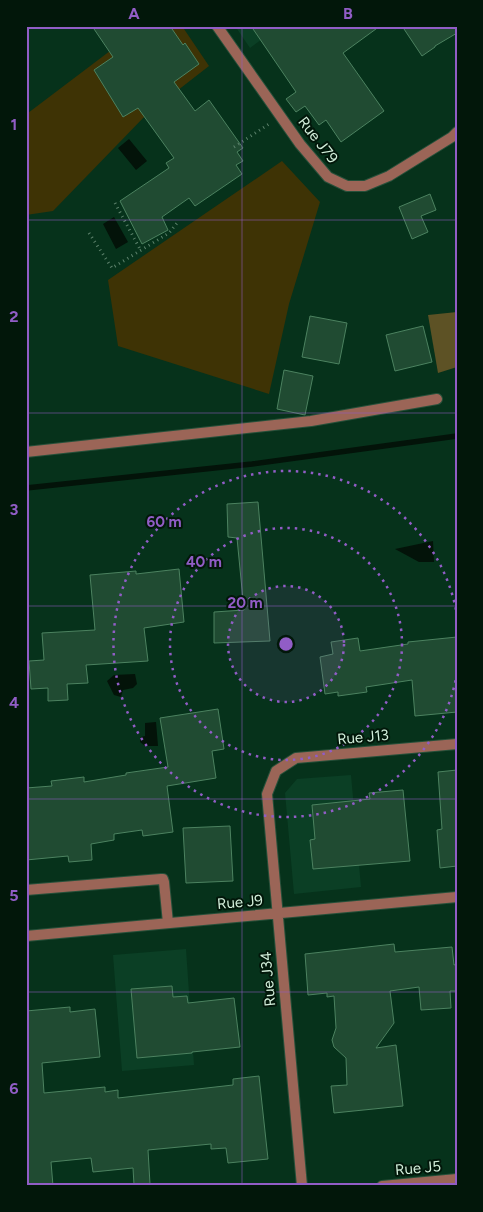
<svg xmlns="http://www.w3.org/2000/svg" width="483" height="1212" viewBox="0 0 483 1212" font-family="Figtree,sans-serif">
  <rect width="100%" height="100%" fill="#06321b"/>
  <path fill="#0b3f25" d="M235,26H280L250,48Z
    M351,775L361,887L294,894L285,793L297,779Z
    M186,949L194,1065L122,1071L113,955Z"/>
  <path fill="#3e3305" d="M143,26H182L209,66L146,115L53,211L26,215V127L28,113Z
    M282,161L320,202L289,304L269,394L118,346L108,280Z"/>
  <path fill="#5d5225" d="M457,312V367L438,373L428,315Z"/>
  <path fill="#031309" d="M129,139L147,161L136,170L118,148Z
    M114,217L128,242L116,249L103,224Z
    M433,541L434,562H419L395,549Z
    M135,674L137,684L133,688L123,690L121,697L114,695L107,681L114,675Z
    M156,722L158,746H145L140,742L141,737L145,736V723Z"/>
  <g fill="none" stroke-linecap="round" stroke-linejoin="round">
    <path stroke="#031309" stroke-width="5.5" d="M26,488L252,464L457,436"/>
  </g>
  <path fill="#204b32" stroke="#4c8260" d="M92,26H170L183,45L185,43L199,64L174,82L195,111L209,100L243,148L237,152L243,161L236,165L242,174L195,206L189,198L162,217L168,230L142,244L120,201L169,168L166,163L174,158L138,108L123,117L94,70L113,57Z
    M251,26H380L343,53L384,111L341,142L326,120L319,125L305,106L296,112L286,99L296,92Z
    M402,26H457V33L435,46V47L422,56Z
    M430,194L436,210L421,216L428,232L412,239L399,207Z
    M310,316L347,323L339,364L302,357Z
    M423,326L432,362L395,371L386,335Z
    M284,370L313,376L305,415L277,409Z
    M258,502L270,641L214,643V612L244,610L237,538L228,537L227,504Z
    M179,569L184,622L144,628L148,661L86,665L88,683L67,684L68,700L48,701V688L31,689L29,661L44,660L42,633L95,630L90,575L136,571V574Z
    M457,637V712L415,716L412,680L366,687L367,692L338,696V692L325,694L320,657L333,654L331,642L358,638L360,651L408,644V642Z
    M218,709L224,749L212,751L216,778L167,786L173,832L143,836L142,830L114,834V840L91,844L92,860L69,862L68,856L26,860V788L52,786L51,781L84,777V782L126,775V773L168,767L160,718Z
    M457,770V866L440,868L437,830L442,829L438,772Z
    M403,790L410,861L313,869L310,840L315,839L312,805L370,799L369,793Z
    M230,826L233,881L186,883L183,828Z
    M394,944L395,952L452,947L454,965L457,964V991H450L451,1008L421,1010L419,987L390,991L394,1023L376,1048L396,1045L403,1106L334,1113L331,1086L347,1085L346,1058L334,1047L332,1040L336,1028L334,996L327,997V993L308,995L305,954Z
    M172,986L173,997L187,996L188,1003L234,998L240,1047L192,1052V1053L137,1058L131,989Z
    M70,1007V1012L95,1009L100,1057L42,1063L44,1093L105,1087V1092L118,1090V1098L233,1085V1079L259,1076L268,1159L228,1163L226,1148L211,1149V1144L148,1150L150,1184L134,1185L133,1168L93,1172L91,1158L51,1162L53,1186H26V1011Z"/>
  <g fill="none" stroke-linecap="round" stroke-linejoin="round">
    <g stroke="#27503a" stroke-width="12">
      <path id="lane" d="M26,890L161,879H163L164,882L168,923"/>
    </g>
    <g stroke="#27503a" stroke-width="12">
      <path id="street" d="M217,26L300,144L328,177L347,186H365L389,176L452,137L457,132
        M26,452L311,421L437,399
        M26,936L457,897
        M302,1186L267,794L276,771L296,758L457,744
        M382,1186L457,1179"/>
    </g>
    <path stroke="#5e836d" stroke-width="3" stroke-dasharray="1 4" stroke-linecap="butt" d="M234,147L269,124
      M115,203L141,251
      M89,233L112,268L169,233L177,223"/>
    <use href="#lane" stroke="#9b6557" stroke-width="10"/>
    <use href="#street" stroke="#9b6557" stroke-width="10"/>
  </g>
  <path fill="none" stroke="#915dc6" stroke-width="1" stroke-opacity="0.55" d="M242,26V1186M26,220H457M26,413H457M26,606H457M26,799H457M26,992H457"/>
  <circle cx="286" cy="644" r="58" fill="#915dc6" fill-opacity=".12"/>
  <g fill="none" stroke="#915dc6" stroke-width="2.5" stroke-dasharray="2.5 5">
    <circle cx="286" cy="644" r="58"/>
    <circle cx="286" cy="644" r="116"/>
    <path d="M457 673A173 173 0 1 1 457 615"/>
  </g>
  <g text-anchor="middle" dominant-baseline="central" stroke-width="4" stroke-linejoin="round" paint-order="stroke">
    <g font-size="15" fill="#d3efdb" stroke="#02170a">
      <text transform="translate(318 140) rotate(52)">Rue J79</text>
      <text transform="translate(363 737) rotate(-5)">Rue J13</text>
      <text transform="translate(240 902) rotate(-5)">Rue J9</text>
      <text transform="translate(268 979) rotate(-95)">Rue J34</text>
      <text transform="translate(418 1168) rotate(-5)">Rue J5</text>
    </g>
  </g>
  <circle cx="286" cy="644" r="8" fill="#915dc6" stroke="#02170a" stroke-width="2.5"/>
  <g font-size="15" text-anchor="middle" font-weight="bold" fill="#915dc6" stroke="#02170a" stroke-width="4" stroke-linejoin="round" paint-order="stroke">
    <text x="164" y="527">60 m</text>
    <text x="204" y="567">40 m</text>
    <text x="245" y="608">20 m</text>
  </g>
  <rect width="483" height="1212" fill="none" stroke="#02170a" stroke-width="55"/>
  <rect x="28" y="28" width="428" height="1156" fill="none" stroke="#915dc6" stroke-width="2"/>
  <g font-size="16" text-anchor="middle" font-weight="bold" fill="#915dc6">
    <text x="134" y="19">A</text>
    <text x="348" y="19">B</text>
    <text x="14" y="130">1</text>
    <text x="14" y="322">2</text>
    <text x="14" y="515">3</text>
    <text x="14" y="708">4</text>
    <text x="14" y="901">5</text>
    <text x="14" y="1094">6</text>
  </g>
</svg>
